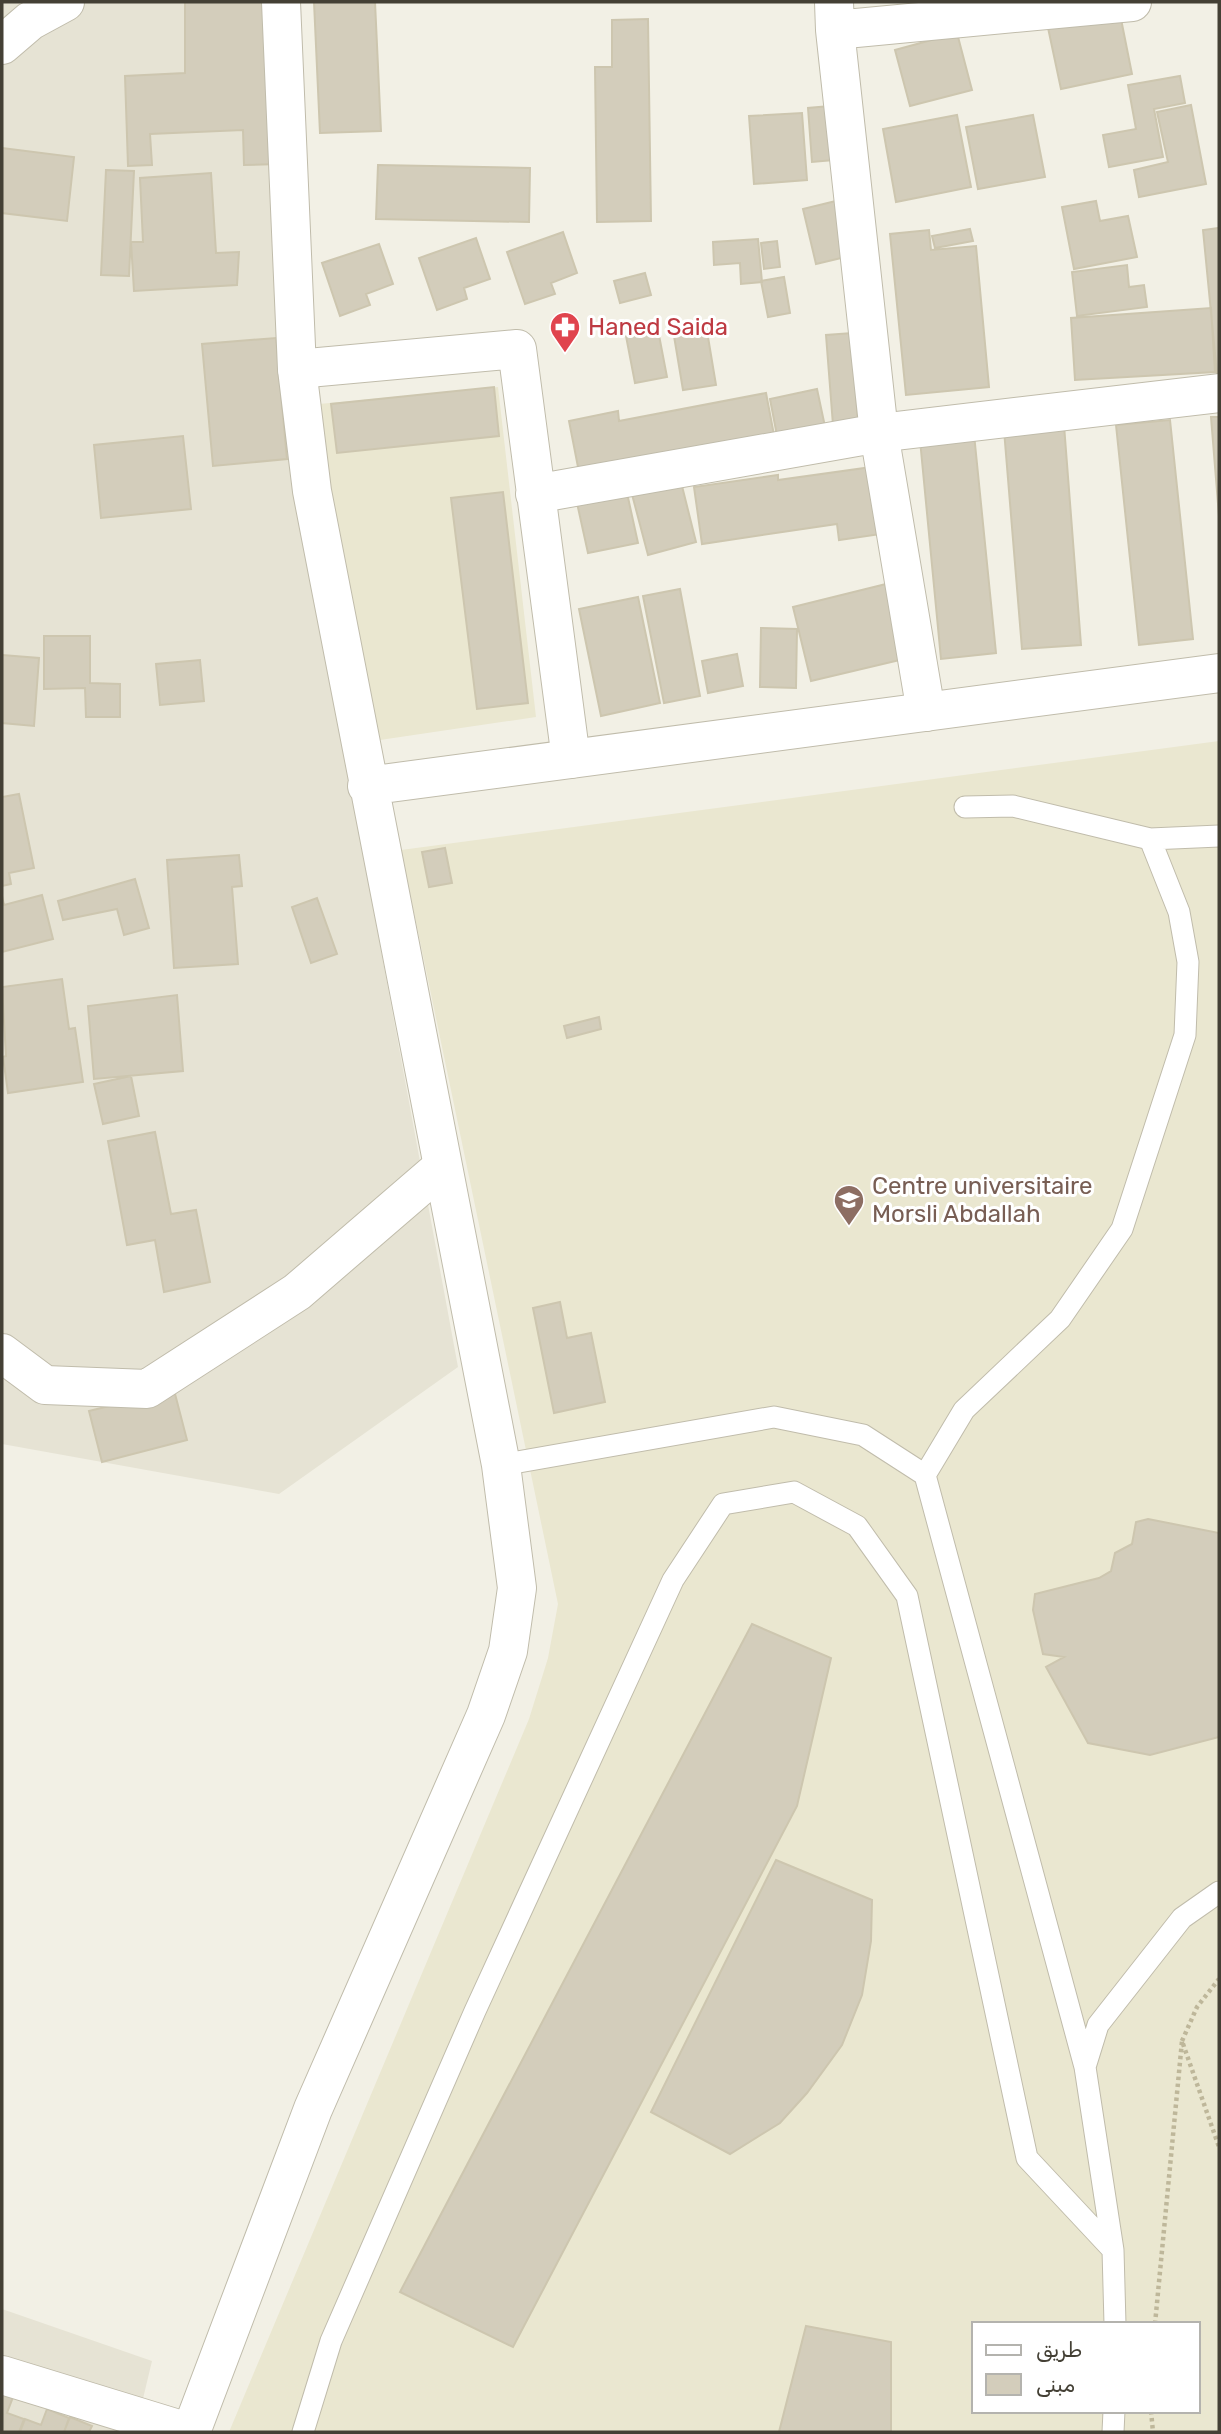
<svg xmlns="http://www.w3.org/2000/svg" width="1221" height="2434" viewBox="0 0 1221 2434" font-family="Rubik,Vazirmatn,sans-serif">
  <rect width="100%" height="100%" fill="#f2f0e5"/>
  <path fill="#e6e3d4" d="M2,2H271L285,431L458,1367L279,1494L2,1444Z
    M2,2309L152,2361L135,2432H2Z"/>
  <path fill="#eae7d0" fill-rule="evenodd" d="M498,387L536,717L380,740L327,502L319,404Z
    M1219,741V2432H229L529,1719L548,1658L558,1604L401,850ZM974,2324H1198V2411H974Z"/>
  <path fill="#d3cdbb" stroke="#cdc6af" stroke-width="2" d="M185,2H271L278,164L244,165L243,130L150,134L152,165L128,166L125,76L185,73Z
    M314,2H375L381,131L320,133Z
    M1119,9L1132,74L1061,89L1047,23Z
    M648,19L651,221L597,222L595,67H612V20Z
    M957,33L972,90L910,106L895,50Z
    M1180,76L1185,103L1154,109L1163,157L1109,167L1103,135L1136,129L1128,85Z
    M841,105L845,159L812,162L808,108Z
    M1191,105L1206,184L1139,197L1134,170L1168,162L1157,112Z
    M802,113L807,180L754,184L749,116Z
    M957,115L971,187L896,202L883,129Z
    M1033,115L1045,177L978,189L966,127Z
    M2,148L74,157L67,221L2,213Z
    M378,165L530,168L529,222L376,219Z
    M106,170L134,171L129,276L101,275Z
    M211,173L216,253L239,252L237,285L134,291L131,242H143L140,178Z
    M844,199L858,254L816,264L803,209Z
    M1096,201L1100,221L1128,216L1137,257L1074,269L1062,207Z
    M1219,228V374H1217L1203,230Z
    M970,229L973,241L935,248L932,236Z
    M929,230L931,250L976,246L989,387L906,395L890,234Z
    M563,232L577,273L551,283L555,294L525,304L507,252Z
    M476,238L490,279L464,288L467,299L437,310L419,258Z
    M758,239L762,282L741,284L740,263L714,265L713,242Z
    M777,241L780,267L764,269L761,243Z
    M379,244L393,284L366,294L370,305L340,316L322,263Z
    M1127,265L1129,287L1144,285L1147,307L1077,316L1072,272Z
    M645,273L651,295L620,303L614,281Z
    M784,277L790,313L768,317L761,281Z
    M1211,308L1215,372L1075,380L1071,318Z
    M706,325L716,385L683,390L673,330Z
    M658,330L667,377L635,383L626,336Z
    M852,333L858,423L833,425L826,335Z
    M276,338L287,459L213,466L202,344Z
    M494,387L499,436L337,453L331,404Z
    M817,389L827,436L779,446L770,399Z
    M766,393L774,435L579,472L569,421L618,411L619,421Z
    M1211,417H1219V516Z
    M1170,420L1193,639L1139,645L1116,425Z
    M1064,425L1081,645L1022,649L1004,430Z
    M974,434L996,653L941,659L920,440Z
    M183,436L191,509L101,518L94,445Z
    M872,467L881,534L839,540L837,524L702,544L694,487L778,475V480Z
    M678,470L696,542L648,555L629,483Z
    M503,492L528,703L477,709L451,498Z
    M627,493L638,543L588,553L577,503Z
    M886,584L904,659L811,681L793,607Z
    M680,589L700,696L664,703L643,596Z
    M638,597L660,703L601,716L579,609Z
    M761,628L797,629L796,688L760,687Z
    M44,636H90V683L120,684V717H86L85,688L44,689Z
    M737,654L743,686L708,693L702,661Z
    M2,655L39,658L34,726L2,723Z
    M200,660L204,701L160,705L156,664Z
    M19,794L34,868L9,873L11,884L2,886V797Z
    M445,848L452,883L429,887L422,852Z
    M239,855L242,886L232,887L238,964L174,968L167,860Z
    M135,879L149,928L124,935L117,909L63,920L58,901Z
    M42,895L53,939L2,952V896L4,905Z
    M317,898L337,954L311,963L292,907Z
    M62,979L69,1029L75,1028L83,1082L8,1093L3,1057L6,1056L2,987Z
    M177,995L183,1071L94,1079L88,1006Z
    M599,1017L601,1029L567,1038L564,1026Z
    M131,1076L139,1116L103,1124L94,1084Z
    M155,1132L171,1214L196,1210L210,1282L164,1292L155,1240L127,1245L108,1141Z
    M560,1302L567,1338L591,1333L605,1402L554,1413L533,1308Z
    M174,1390L187,1440L102,1462L89,1411Z
    M1148,1519L1219,1533V1737L1150,1755L1088,1743L1046,1667L1064,1657L1043,1654L1033,1610L1035,1594L1099,1578L1111,1571L1115,1553L1132,1544L1136,1522Z
    M752,1624L831,1658L797,1806L513,2347L400,2292Z
    M776,1860L872,1900L871,1941L862,1995L842,2045L807,2093L780,2123L730,2154L651,2112Z
    M806,2326L891,2342V2432H779Z
    M2,2393L13,2397L7,2413L24,2419L19,2432H2Z
    M47,2409L69,2418L64,2432H20L25,2419L41,2425Z
    M70,2417L92,2426L89,2432H64Z"/>
  <g fill="none" stroke-linecap="round" stroke-linejoin="round">
    <g stroke="#c0bcab" stroke-width="23">
      <path id="service" d="M965,807L1013,806L1150,839L1219,836
        M501,1465L774,1417L863,1435L925,1475L1085,2067
        M925,1475L964,1410L1060,1319L1122,1229L1185,1035L1188,962L1179,912L1150,839
        M1115,2324L1113,2250L1085,2067L1098,2025L1182,1918L1219,1892
        M303,2432L331,2341L475,2011L673,1580L723,1504L794,1492L857,1526L907,1596L1027,2158L1113,2250
        M1113,2432L1114,2411"/>
    </g>
    <g stroke="#c0bcab" stroke-width="40">
      <path id="minor" d="M834,2L835,30L1132,2
        M2,45L30,21L65,2
        M297,369L517,349L571,759
        M535,494L879,433L835,30
        M926,712L879,433L1219,393
        M2,1353L45,1385L147,1389L297,1292L441,1168
        M2,2375L188,2432"/>
    </g>
    <g stroke="#c0bcab" stroke-width="40">
      <path id="tertiary" d="M367,786L1219,673
        M191,2432L313,2109L486,1715L508,1651L517,1588L501,1465L312,491L297,369L281,2"/>
    </g>
    <path stroke="#beb79a" stroke-width="4.5" stroke-dasharray="3.5 3.5" stroke-linecap="butt" d="M1182,2041L1197,2007L1219,1979
      M1155,2324L1182,2041L1219,2147
      M1151,2411L1153,2432"/>
    <use href="#service" stroke="#fff" stroke-width="21"/>
    <use href="#minor" stroke="#fff" stroke-width="38"/>
    <use href="#tertiary" stroke="#fff" stroke-width="38"/>
  </g>
  <defs>
    <g id="pharmacy-pin" transform="scale(1.575)"><path d="M0 17L-7.5 6A9.5 9.5 0 1 1 7.5 6Z" fill="#e0444e" stroke="#fff"/><path d="M-2-6h4v4h4v4h-4v4h-4v-4h-4v-4h4Z" fill="#fff"/></g>
    <g id="university-pin" transform="scale(1.575)"><path d="M0 17L-7.5 6A9.5 9.5 0 1 1 7.5 6Z" fill="#8d6e63" stroke="#fff"/><path d="M0-5L7-2L0 1L-7-2ZM-4 1L0 2.5L4 1V4Q0 6-4 4Z" fill="#fff"/></g>
  </defs>
  <g fill-rule="evenodd">
    <use href="#pharmacy-pin" x="565" y="327"/>
    <use href="#university-pin" x="849" y="1200"/>
  </g>
  <g text-anchor="middle" dominant-baseline="central" stroke-width="6" stroke-linejoin="round" paint-order="stroke">
    <g font-size="24" fill="#be3a42" stroke="#fff" text-anchor="start">
      <text x="588" y="327">Haned Saida</text>
    </g>
    <g font-size="24" fill="#785e54" stroke="#fff" text-anchor="start">
      <text x="872" y="1186">Centre universitaire<tspan x="872" dy="28">Morsli Abdallah</tspan></text>
    </g>
  </g>
  <rect width="1221" height="2434" fill="none" stroke="#444035" stroke-width="7"/>
  <rect x="972" y="2322" width="228" height="91" fill="#ffffff" stroke="#b4b3ae" stroke-width="2"/>
  <rect x="986" y="2345" width="35" height="10" fill="#ffffff" stroke="#b4b3ae" stroke-width="2"/>
  <text x="1036" y="2357" font-size="21" fill="#444035">طريق</text>
  <rect x="986" y="2374" width="35" height="21" fill="#d3cdbb" stroke="#b4b3ae" stroke-width="2"/>
  <text x="1036" y="2392" font-size="21" fill="#444035">مبنى</text>
</svg>
